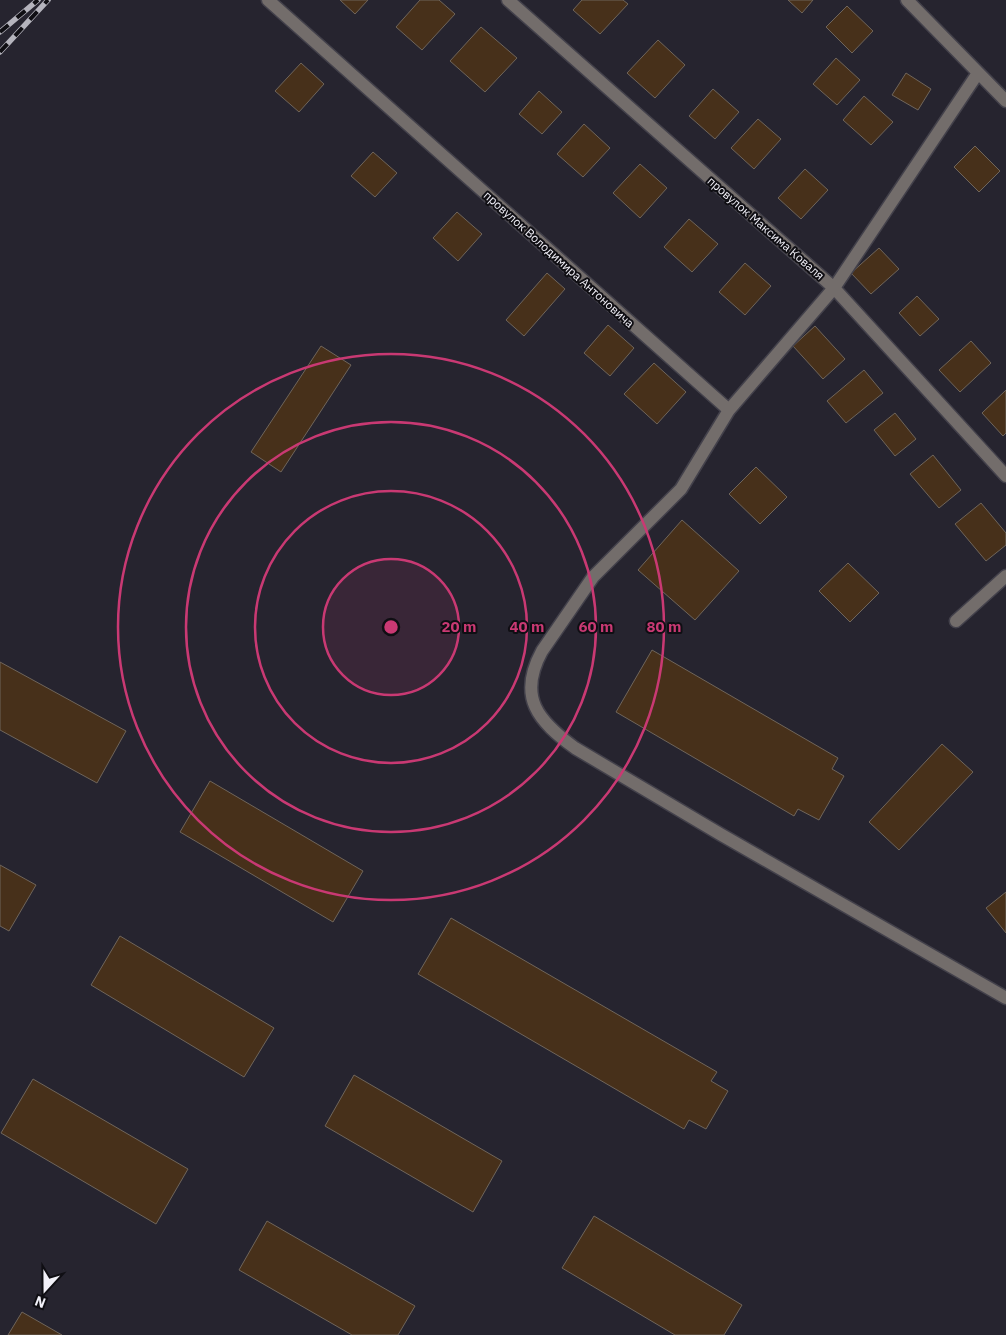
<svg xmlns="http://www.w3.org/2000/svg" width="1006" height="1335" viewBox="0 0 1006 1335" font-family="'IBM Plex Sans',sans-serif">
  <rect width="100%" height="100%" fill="#26242f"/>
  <path fill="#47301a" stroke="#6f655b" d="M340,0H368L355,14Z
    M420,0H439L455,14L422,50L396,27Z
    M582,0H623L628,4L600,34L573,10Z
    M788,0H813L802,13Z
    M847,6L873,31L852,53L826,27Z
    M481,27L517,58L485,92L450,61Z
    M658,40L685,65L655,98L627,73Z
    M836,58L860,80L837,105L813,84Z
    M301,63L324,84L299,112L275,91Z
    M906,73L931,89L918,110L892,95Z
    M713,89L739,112L715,139L689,116Z
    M539,91L562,112L542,134L519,114Z
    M864,96L893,122L871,145L843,120Z
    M758,119L781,139L754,169L731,148Z
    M584,124L610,148L583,177L557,154Z
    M975,146L1000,171L979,192L954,167Z
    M373,152L397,173L375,197L351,176Z
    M640,164L667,188L640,218L613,193Z
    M805,169L828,190L801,219L778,198Z
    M457,212L482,234L458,261L433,238Z
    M689,219L718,244L692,272L664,247Z
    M879,248L899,269L871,294L851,273Z
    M745,263L771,286L745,315L719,292Z
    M547,273L565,289L524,336L506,320Z
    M917,296L939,319L920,336L899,313Z
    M608,325L634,348L610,376L584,353Z
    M815,326L845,359L823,379L793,346Z
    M971,341L991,363L960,392L939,370Z
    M321,346L351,365L281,472L251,452Z
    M654,363L686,392L657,424L624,394Z
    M864,370L883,393L846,423L827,401Z
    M1006,390V433L1003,436L982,413Z
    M895,413L916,439L895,456L874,430Z
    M933,455L961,490L939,508L910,474Z
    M756,467L787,497L760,524L729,494Z
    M981,503L1006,533V545L986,561L955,524Z
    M682,520L739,571L695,620L638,570Z
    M848,563L879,593L850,622L819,591Z
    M652,650L838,758L832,769L844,776L819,820L798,809L794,816L616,712Z
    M0,662L126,731L97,783L0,730Z
    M942,744L973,772L899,850L869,822Z
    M210,781L363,871L333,922L180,832Z
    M0,865L36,885L9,931L0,926Z
    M1006,892V933L986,908Z
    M451,918L717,1072L711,1081L728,1091L706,1129L689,1120L684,1129L418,974Z
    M120,936L274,1028L244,1077L91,985Z
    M354,1075L502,1161L473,1212L325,1126Z
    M33,1079L188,1169L156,1224L1,1133Z
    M594,1216L742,1305L724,1335H675L562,1268Z
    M267,1221L415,1306L398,1335H352L239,1270Z
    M22,1312L62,1335H8Z"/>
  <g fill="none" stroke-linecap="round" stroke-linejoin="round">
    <g stroke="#43414b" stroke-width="15">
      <path id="minor" d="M268,0L729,410L834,288L978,73
        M508,0L834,288L1006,476
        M907,0L1006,101
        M729,410L681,489L593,577L542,651C517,697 538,721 575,748L720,834L1006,998
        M956,621L1006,576"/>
    </g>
    <use href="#minor" stroke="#736d6b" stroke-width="12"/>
    <g stroke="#b5b4bd" stroke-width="5.5">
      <path id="rail" d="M0,32L38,0
        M0,52L48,0"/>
    </g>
    <use href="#rail" stroke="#0f0e13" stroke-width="4" stroke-dasharray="11" stroke-linecap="butt"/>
  </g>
  <circle cx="391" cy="627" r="68" fill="#c93973" fill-opacity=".12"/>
  <g fill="none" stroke="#c93973" stroke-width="2.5">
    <circle cx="391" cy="627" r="68"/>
    <circle cx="391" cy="627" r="136"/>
    <circle cx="391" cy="627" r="205"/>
    <circle cx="391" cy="627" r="273"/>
  </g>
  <g text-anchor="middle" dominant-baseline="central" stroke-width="4" stroke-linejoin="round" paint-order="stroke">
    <g font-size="12" fill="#f2f1f9" stroke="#0f0e13">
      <text transform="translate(766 228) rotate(41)">провулок Максима Коваля</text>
      <text transform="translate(559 259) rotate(42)">провулок Володимира Антоновича</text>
    </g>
  </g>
  <circle cx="391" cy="627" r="8" fill="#c93973" stroke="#0f0e13" stroke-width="2.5"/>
  <g font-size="15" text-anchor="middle" font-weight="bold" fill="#c93973" stroke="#0f0e13" stroke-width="4" stroke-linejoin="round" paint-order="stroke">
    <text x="459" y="632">20 m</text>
    <text x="527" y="632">40 m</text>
    <text x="596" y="632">60 m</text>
    <text x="664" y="632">80 m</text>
  </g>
  <g transform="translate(45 1290) rotate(201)" stroke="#0f0e13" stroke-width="4" paint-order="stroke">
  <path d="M0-4L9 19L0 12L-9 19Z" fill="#f2f1f9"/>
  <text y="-8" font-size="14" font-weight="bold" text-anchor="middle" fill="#f2f1f9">N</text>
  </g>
</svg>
